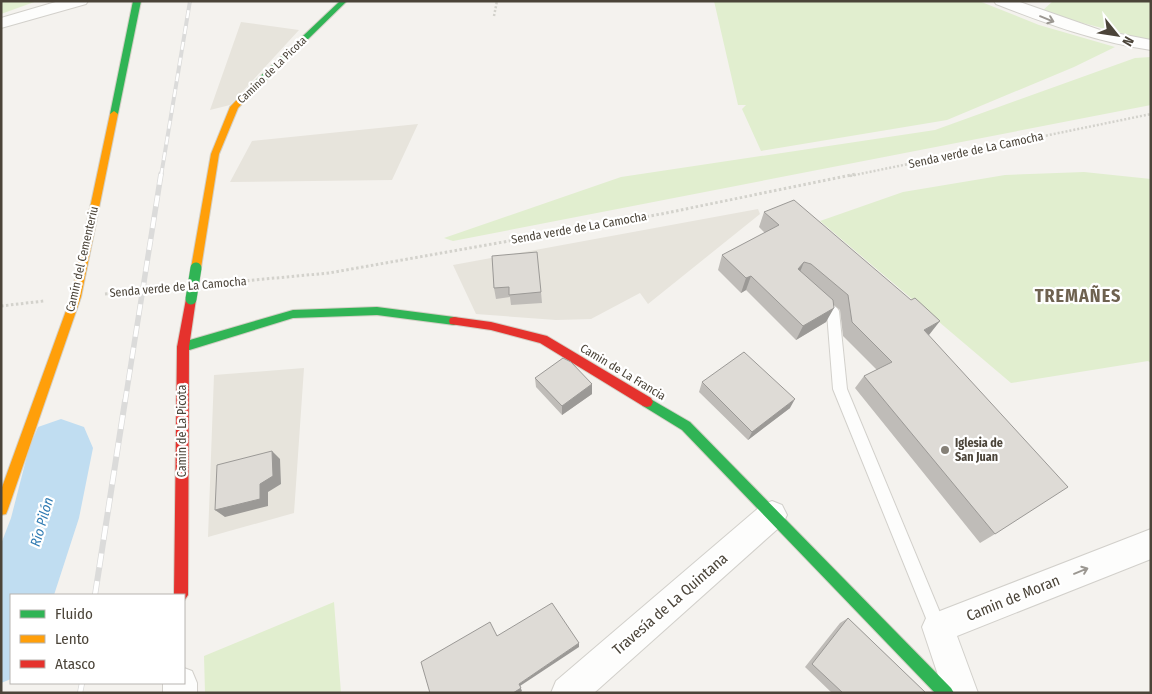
<svg xmlns="http://www.w3.org/2000/svg" width="1152" height="694" viewBox="0 0 1152 694" font-family="'Fira Sans Condensed',sans-serif">
  <rect width="100%" height="100%" fill="#f4f2ee"/>
  <path fill="#e7e4dc" d="M241,22L299,30L230,105L210,110Z
    M418,124L392,180L230,182L252,141Z
    M758,209L760,214L648,304L640,293L591,319L556,320L476,314L453,265Z
    M304,368L294,513L208,537L214,375Z"/>
  <path fill="#e1eecf" d="M1,1H37L1,14Z
    M714,1H979L1039,25L1115,47L1074,67L947,120L761,151L742,109L746,105H738Z
    M1053,1H1151V41L1041,12Z
    M1151,57V105L453,241L444,238L621,177L935,130L1135,58Z
    M1084,172L1151,179V363L1148,361L1011,383L820,221L903,192L1005,175Z
    M334,602L341,693H205L204,656Z"/>
  <g fill="none" stroke-linecap="round" stroke-linejoin="round">
    <path fill="#c0ddf1" fill-rule="evenodd" d="M61,419L84,427L93,448L79,518L54,595H11V679L1,683V544L11,518L29,448L38,427Z"/>
    <g stroke="#d2d0cb" stroke-width="2">
      <path id="lane" d="M820,296L837,308L839,311L847,389L946,627L944,633L938,635L932,633L833,389L827,313L814,301L816,298Z"/>
    </g>
    <g stroke="#d2d0cb" stroke-width="2">
      <path id="street" d="M59,1H88L86,4L1,28V18Z
        M994,1H1017L1100,30L1151,40V50C1097,42 1047,24 996,4Z
        M772,501L782,505L787,515L782,525L594,693H551L556,681L762,505Z
        M1151,529V559L957,636L978,693H944L922,627L927,616Z
        M184,668L192,671L197,683V693H163V683H184Z"/>
    </g>
    <g stroke="#d3cfc5" stroke-width="2">
      <path id="fast" d="M133,1H141L118,114L114,117L110,114Z
        M340,1H347L255,91H249V87Z
        M377,307L454,317L458,318L459,321L458,324L454,325L377,315L293,318L183,352L179,350L177,347L179,344L183,342L293,310Z
        M647,397L690,422L951,688L954,693H935L682,430L643,406L641,402L643,398Z"/>
    </g>
    <g stroke="#d3cfc5" stroke-width="2">
      <path id="slow" d="M249,87L256,89L238,108L219,154L201,268L196,272L191,268L211,154L230,107Z
        M114,111L118,114L81,297L8,509L6,514L1,515V490L71,297L110,114Z"/>
    </g>
    <g stroke="#d3cfc5" stroke-width="2">
      <path id="jam" d="M191,295L196,299L189,347L188,595L184,601V595H174L177,347L186,299Z
        M454,317L491,322L547,336L651,398L653,402L651,406L647,407L643,406L540,343L491,330L450,324L449,321L450,318Z"/>
    </g>
    <path stroke="#d3d2cc" stroke-width="2.5" stroke-dasharray="2 2" stroke-linecap="butt" d="M494,16L497,1
      M850,176L1151,114"/>
    <path stroke="#d3d2cc" stroke-width="3" stroke-dasharray="2.5 2.5" stroke-linecap="butt" d="M222,283L329,273L661,214L856,174
      M105,294L164,289
      M1,306L44,301"/>
    <use href="#lane" fill="#fdfdfc" fill-rule="evenodd"/>
    <use href="#street" fill="#fdfdfc" fill-rule="evenodd"/>
    <use href="#fast" fill="#30b455" fill-rule="evenodd"/>
    <use href="#slow" fill="#ff9f0a" fill-rule="evenodd"/>
    <use href="#jam" fill="#e5322d" fill-rule="evenodd"/>
    <g stroke="#dbdbda" stroke-width="4">
      <path id="rail-far2" d="M161,176L190,1"/>
    </g>
    <g stroke="#dbdbda" stroke-width="5.5">
      <path id="rail-far1" d="M125,402L161,174"/>
    </g>
    <g stroke="#dbdbda" stroke-width="6">
      <path id="rail" d="M95,595L125,401
        M80,693L82,683"/>
    </g>
    <use href="#rail-far2" stroke="#fff" stroke-width="2.5" stroke-dasharray="8" stroke-linecap="butt"/>
    <use href="#rail-far1" stroke="#fff" stroke-width="4" stroke-dasharray="11" stroke-linecap="butt"/>
    <use href="#rail" stroke="#fff" stroke-width="4.5" stroke-dasharray="14" stroke-linecap="butt"/>
    <g stroke="#d3cfc5" stroke-width="12" stroke-linecap="butt">
      <path id="fast-bridge" d="M191,299L196,268"/>
    </g>
    <use href="#fast-bridge" stroke="#30b455" stroke-width="11"/>
  </g>
  <path fill="#bfbcb8" d="M764,212L929,335H928L995,534L980,543L855,388L864,376L877,370L843,336L840,310L833,304L826,322L796,340L746,290L741,293L718,270L722,255L765,233L759,227Z
    M492,256L541,292L542,303L511,305L510,297L496,299L494,288Z
    M535,378L592,384V394L562,415L536,387Z
    M702,382L790,408L748,440L699,392Z
    M848,618L926,693H832L805,667L840,623Z"/>
  <path fill="#9b9996" d="M804,262L798,277V269Z
    M751,276L746,290L741,293L746,278Z
    M834,308L826,322L796,340L803,326Z
    M940,321L929,335L913,344L924,330Z
    M592,384V394L562,415V406Z
    M795,399L790,408L748,440L752,432Z
    M272,451L280,459L281,484L268,492V506L225,517L215,510L260,484Z
    M579,643V647L520,686L522,691L520,693H513L519,684Z"/>
  <path fill="#dedbd6" stroke="#9b9996" d="M794,200L911,300L915,298L940,321L924,330L1068,487L995,534L864,376L892,362L852,322L848,295L811,264L804,262L798,269L833,300L834,308L803,326L751,276L746,278L722,255L779,225L764,212Z
    M537,252L541,292L509,295V287L494,288L492,256Z
    M744,352L795,399L752,432L702,382Z
    M563,358L571,362L592,384L562,406L535,378Z
    M272,451L273,476L260,484V499L215,510L217,465Z
    M552,603L579,643L519,684L521,688L513,693H430L421,662L490,622L497,636Z
    M848,618L926,693H843L812,664Z"/>
  <defs><path id="oneway-shaft" d="M-6 0H5M1.5-3L5.5 0L1.5 3" fill="none" stroke-width="1.6" stroke-linecap="round" stroke-linejoin="round" transform="scale(1.25)"/></defs>
  <g stroke="#9b9791">
    <use href="#oneway-shaft" transform="translate(1047 19) rotate(22)"/>
    <use href="#oneway-shaft" transform="translate(1081 571) rotate(-22)"/>
  </g>
  <circle fill="#868178" stroke="#fff" stroke-width="2" cx="945" cy="450" r="5"/>
  <g text-anchor="middle" dominant-baseline="central" stroke-width="4.5" stroke-linejoin="round" paint-order="stroke">
    <g font-size="11" fill="#4b4439" stroke="#fff">
      <text transform="translate(272 70) rotate(-44)">Camino de La Picota</text>
    </g>
    <g font-size="12" fill="#4b4439" stroke="#fff">
      <text transform="translate(976 150) rotate(-12)">Senda verde de La Camocha</text>
      <text transform="translate(579 228) rotate(-10)">Senda verde de La Camocha</text>
      <text transform="translate(82 259) rotate(-77)">Camín del Cementeriu</text>
      <text transform="translate(178 287) rotate(-5)">Senda verde de La Camocha</text>
      <text transform="translate(623 372) rotate(31)">Camin de La Francia</text>
      <text transform="translate(182 431) rotate(-90)">Camin de La Picota</text>
    </g>
    <g font-size="12" font-weight="bold" fill="#4b4439" stroke="#fff" text-anchor="start">
      <text x="955" y="443">Iglesia de<tspan x="955" dy="14">San Juan</tspan></text>
    </g>
    <g font-size="14" font-style="italic" fill="#2e7ab2" stroke="#fff">
      <text transform="translate(42 522) rotate(-74)">Río Pilón</text>
    </g>
    <g font-size="15" fill="#4b4439" stroke="#fff">
      <text transform="translate(1013 598) rotate(-22)">Camin de Moran</text>
      <text transform="translate(670 604) rotate(-41)">Travesía de La Quintana</text>
    </g>
    <g font-size="18" font-weight="bold" letter-spacing="1" fill="#6e6250" stroke="#fff">
      <text x="1078" y="296">TREMAÑES</text>
    </g>
  </g>
  <rect width="1152" height="694" fill="none" stroke="#4b4439" stroke-width="5"/>
  <rect x="10" y="594" width="175" height="90" fill="#ffffff" stroke="#b7b4b0"/>
  <rect x="20" y="610" width="25" height="8" fill="#30b455" stroke="#b7b4b0"/>
  <text x="55" y="619" font-size="15" fill="#4b4439">Fluido</text>
  <rect x="20" y="635" width="25" height="8" fill="#ff9f0a" stroke="#b7b4b0"/>
  <text x="55" y="644" font-size="15" fill="#4b4439">Lento</text>
  <rect x="20" y="660" width="25" height="8" fill="#e5322d" stroke="#b7b4b0"/>
  <text x="55" y="669" font-size="15" fill="#4b4439">Atasco</text>
  <g transform="translate(1117 35) rotate(120)" stroke="#ffffff" stroke-width="4" paint-order="stroke">
  <path d="M0-4L9 19L0 12L-9 19Z" fill="#4b4439"/>
  <text y="-8" font-size="14" font-weight="bold" text-anchor="middle" fill="#4b4439">N</text>
  </g>
</svg>
